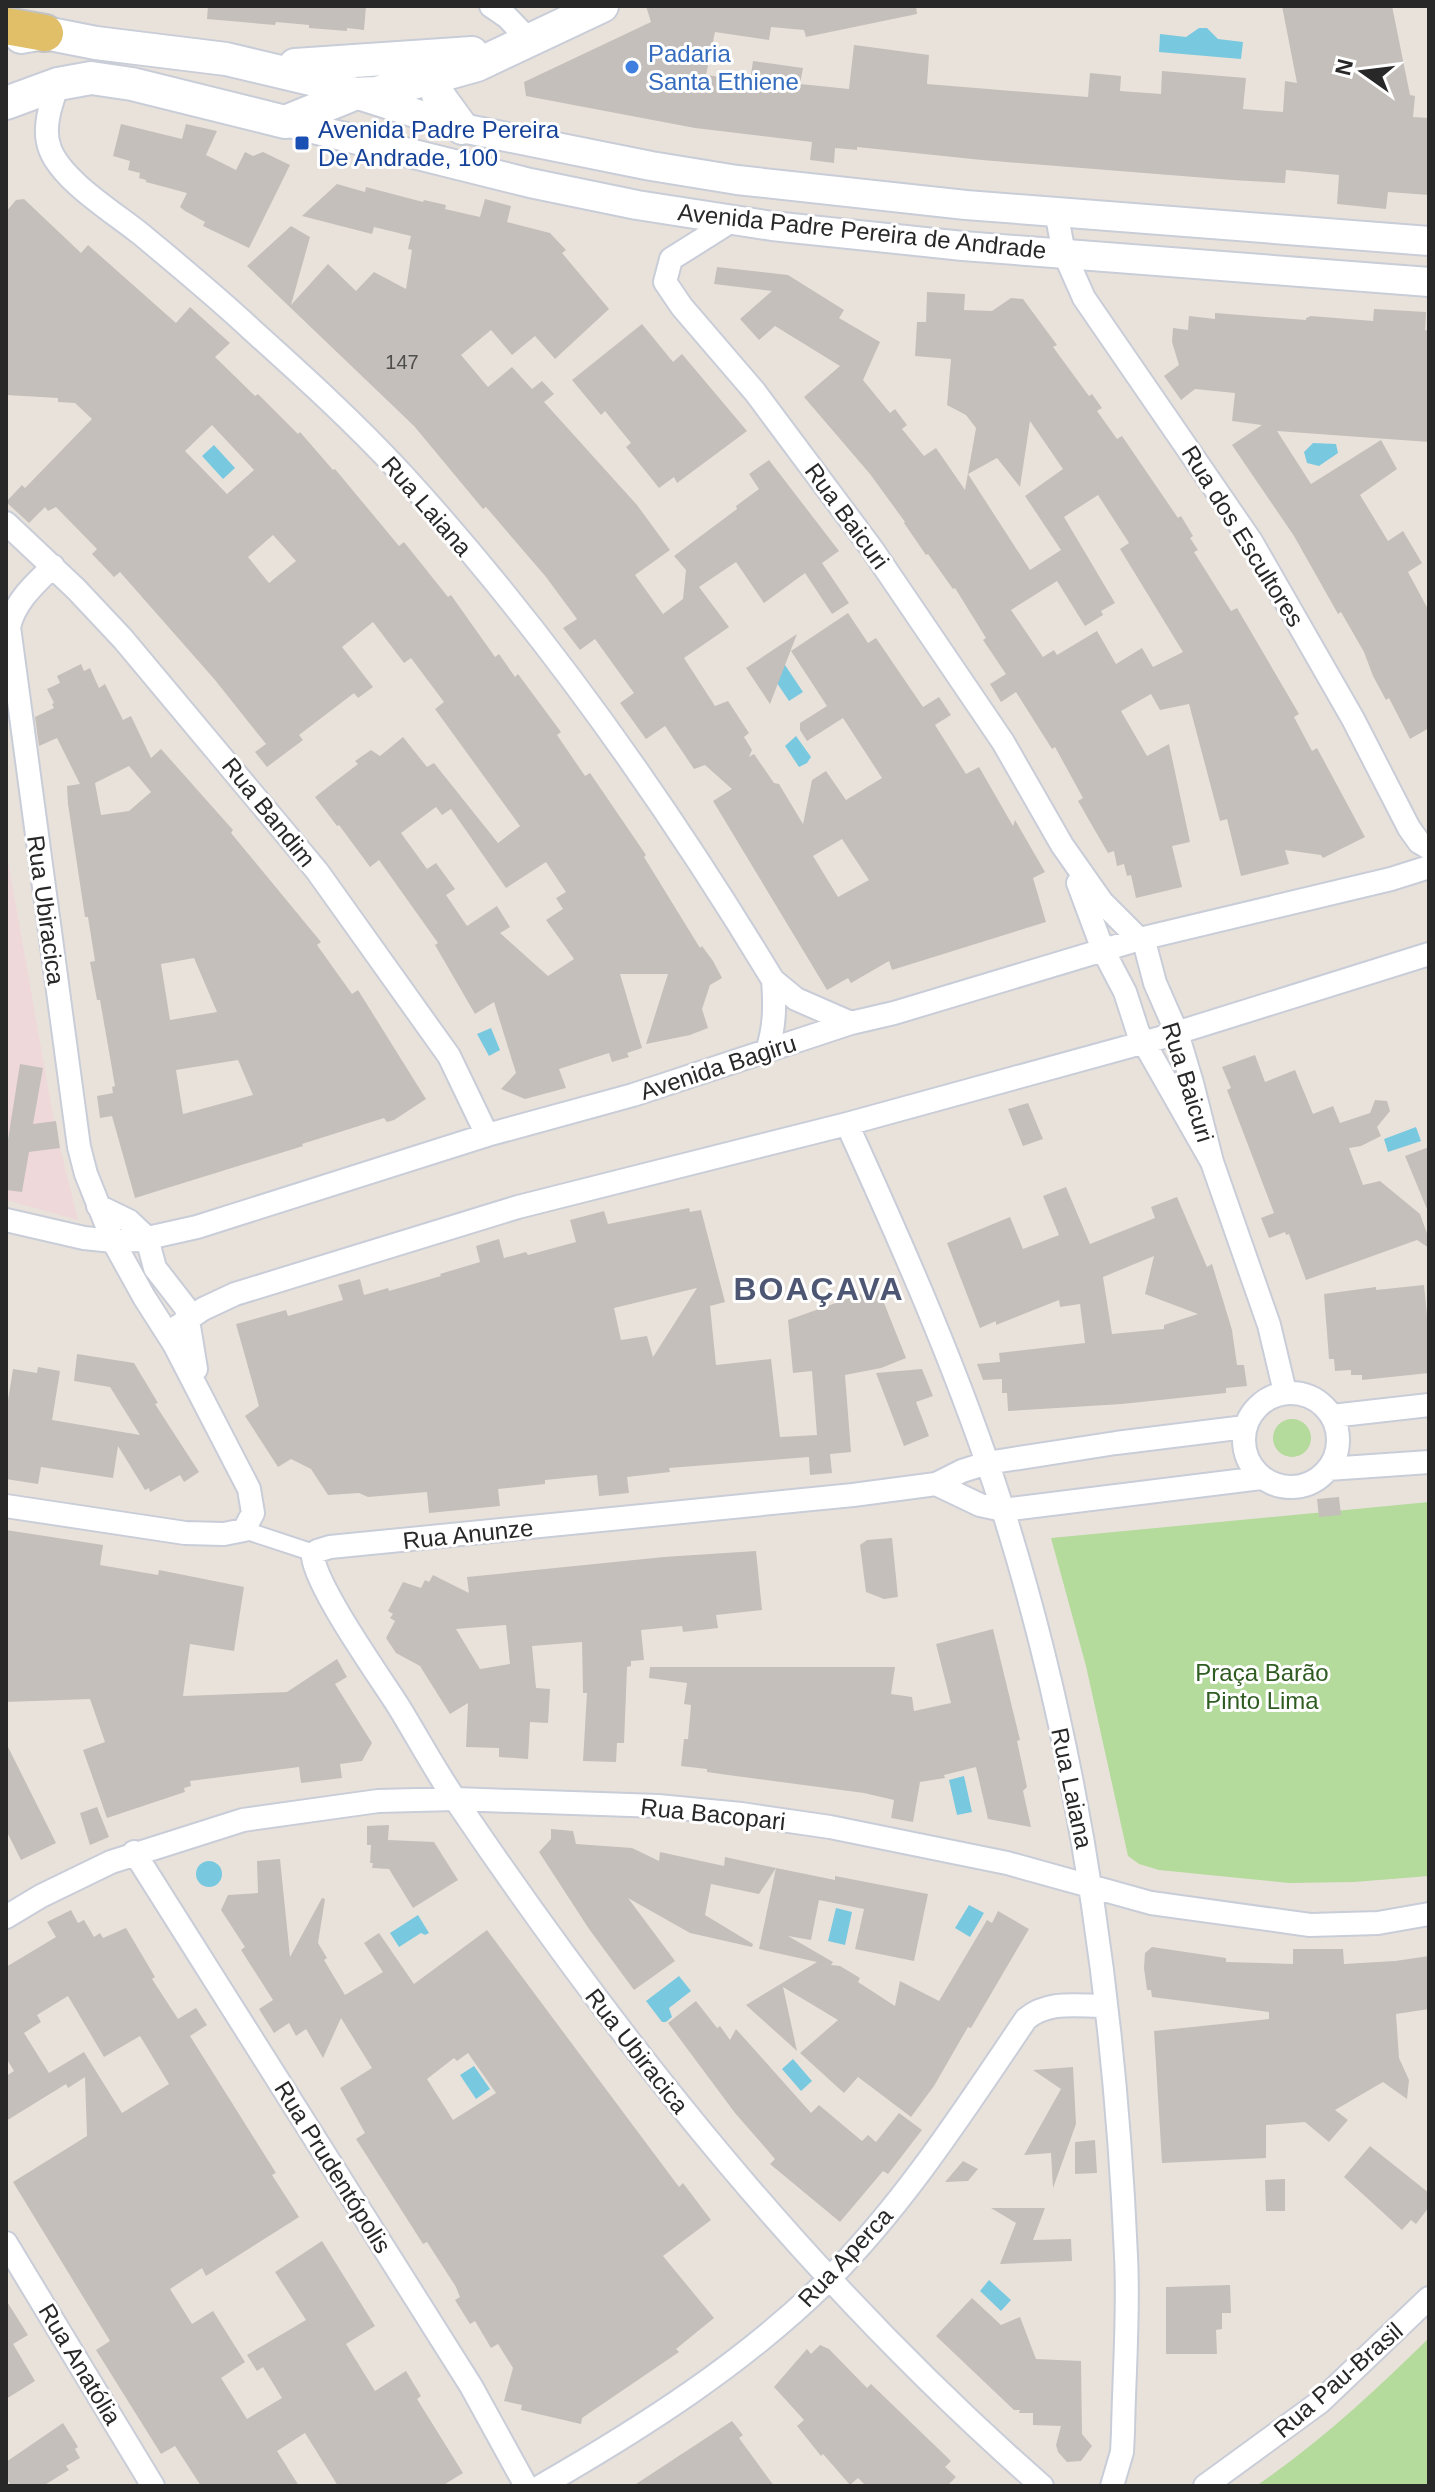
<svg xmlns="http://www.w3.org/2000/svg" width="1435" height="2492" viewBox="0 0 1435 2492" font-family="Helvetica,sans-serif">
  <rect width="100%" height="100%" fill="#e9e2db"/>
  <path fill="#efd8da" d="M6,849L55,1127L78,1220L6,1200Z"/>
  <path fill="#b4da9c" d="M1273 1438a19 19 0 1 1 38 0a19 19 0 1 1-38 0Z
    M1429,1502V1876L1354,1882L1289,1883L1159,1870L1139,1864L1128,1856L1086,1666L1051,1538Z
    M1429,2338V2486H1256C1319,2443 1375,2391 1429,2338Z"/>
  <path fill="#78c9e0" d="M1199,28H1207L1218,39L1243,42L1241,59L1159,52L1160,34L1186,37Z
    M1313,443L1336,444L1338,453L1319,466L1307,463L1304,452Z
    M214,445L235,468L223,479L202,456Z
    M785,665L803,692L789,701L771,674Z
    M796,736L811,757L807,763L799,767L785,746Z
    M491,1028L500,1050L489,1056L477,1034Z
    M1416,1127L1421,1141L1388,1152L1384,1139Z
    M964,1776L972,1812L957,1815L949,1780Z
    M196 1874a13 13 0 1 1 26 0a13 13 0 1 1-26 0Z
    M969,1905L984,1913L970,1937L955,1928Z
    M836,1908L852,1912L845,1945L828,1941Z
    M418,1915L429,1933L425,1935L421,1933L399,1947L390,1933Z
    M679,1976L691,1991L669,2008L672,2017L666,2022H662L646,2001Z
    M793,2059L812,2081L801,2091L782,2069Z
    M474,2066L490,2089L476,2099L460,2075Z
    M989,2280L1011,2300L1001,2311L980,2291Z"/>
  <path fill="#c4bfba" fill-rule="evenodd" d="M208,6H366L364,30L347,28V31L309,28V25L276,22L275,25L207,19Z
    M646,6H916L917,14L806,37L804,30L771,27L769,40L715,32L706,75L750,81L753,61L803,68L800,84L849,89L854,45L929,55L927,84L988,89L1088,97L1090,73L1121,76L1120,91L1161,94L1162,71L1246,78L1243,109L1283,112L1285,81L1297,83L1282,6H1392L1410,95L1415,96L1413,117L1429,118V195L1388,192L1386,209L1337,204L1339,175L1286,170L1285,183L1232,180L982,160L857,147V150L835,148L834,163L810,160L812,142L695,128L526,96L524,82L651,22Z
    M121,124L182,139L186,124L217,131L206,155L236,170L245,152L253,156L263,152L290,165L249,248L203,226L205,222L185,211L180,207L187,193L146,182V180L139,178L140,173L128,170L130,161L113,156Z
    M337,184L365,192L366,187L423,202L424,200L446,205L445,209L480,217L485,199L511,206L507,222L550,233L566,250L562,253L609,309L555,359L535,336L512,355L491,330L461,355L488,387L512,367L532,389L542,381L554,394L544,402L637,505L670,550L635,575L663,614L683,599L686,570L674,556L737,509L736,506L759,489L749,474L769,460L839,551L822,563L849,603L832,614L805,573L764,603L736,562L699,587L729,627L684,658L715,706L728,701L749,733L744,737L752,750L749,757L754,754L774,783L779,784L803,824L812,780L826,771L846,800L882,778L843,718L807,741L800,730V723L827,706L791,651L848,613L868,643L876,638L923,707L939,697L951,715L935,725L966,774L979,767L1013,826L1015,820L1045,872L1033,878L1046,922L892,970L889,961L851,983L848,978L827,990L713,801L732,789L705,765L694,769L665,726L646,739L620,703L634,693L595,639L580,650L563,628L577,619L546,577L486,507L483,509L414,426L247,266L291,226L310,237L291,305L328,264L356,291L374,272L406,289L412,250L408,249L411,236L374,227L372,234L302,216ZM842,839L869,880L838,897L813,856Z
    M24,199L81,253L88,245L176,323L190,307L230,343L215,357L255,396L258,394L298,434L300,432L333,470L335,469L399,546L404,542L448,597L451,595L495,657L499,654L515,677L518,674L561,732L557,735L585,776L590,773L646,855L644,857L700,948L702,946L713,961L722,978L710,985L702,1009L708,1028L690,1035L646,1044L668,974H620L642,1048L627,1053L629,1057L612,1062L609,1053L559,1069L566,1088L525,1099L501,1089L516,1073L494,1002L475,1014L435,945L438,943L379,860L370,867L339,825L337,826L315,797L358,764L355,761L371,750L380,756L403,737L427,767L434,763L498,843L520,826L435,709L444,702L411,658L404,663L373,622L342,647L373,687L358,698L354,693L299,735L303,740L267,767L255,752L266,744L215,680L120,572L114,577L92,554L97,549L56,507L48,511L45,507L29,523L6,502L22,485L25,488L92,419L75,403L58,402V398L6,395V212L16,200ZM212,425L254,470L227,494L185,451ZM273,535L296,561L269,583L248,557ZM436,807L442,815L451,809L506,888L546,862L566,892L556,898L563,909L546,920L574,959L548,976L500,933L510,927L497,906L467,926L446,895L455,889L436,863L427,869L401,833Z
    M717,267L788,275L844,310L839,318L880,342L863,380L890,413L895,409L907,425L902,429L924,456L936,448L965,490L976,428L966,415L947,405L951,359L915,356L917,322H926L927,292L965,294L964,310L992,311L1011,298L1023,299L1057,345L1053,347L1089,396L1092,394L1102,408L1097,411L1117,439L1122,436L1178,518L1181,516L1193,536L1190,538L1198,550L1194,552L1231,611L1237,608L1299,714L1294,717L1312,751L1317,748L1365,837L1323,858L1321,855L1285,850L1289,864L1241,876L1227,819L1220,821L1189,704L1160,710L1151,694L1121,711L1147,756L1169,744L1190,842L1172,846L1182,887L1136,898L1131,875L1127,876L1124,864L1117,866L1114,851L1108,853L1078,801L1083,798L1055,747L1052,749L1016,692L1001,702L990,684L1006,674L983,640L986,638L955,588L953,589L928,554L926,555L904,523L905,522L870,474L804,397L840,366L775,326L759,340L740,319L772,291L714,284ZM1030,421L1063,469L1025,496L1061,550L1030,570L968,474L997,458L1020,487ZM1098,495L1129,543L1120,549L1183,652L1153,667L1142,648L1116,664L1097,631L1057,655L1054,650L1043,657L1011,610L1057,581L1085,626L1103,615L1101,611L1115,603L1064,517Z
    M1374,309L1426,312L1425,330L1429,331V442L1277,431L1311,484L1381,440L1397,469L1360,495L1388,541L1403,531L1422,563L1408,572L1429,611V728L1410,739L1389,698L1386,700L1373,676L1364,652L1341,612L1338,614L1294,536L1232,445L1262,425L1232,421L1235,393L1195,389L1181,400L1164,376L1179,365L1172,342L1173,328L1188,330L1189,316L1215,319V313L1306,320V318L1311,316L1373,321Z
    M642,324L673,362L682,354L747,431L677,483L674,477L659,488L626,447L631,443L605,411L601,415L572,380Z
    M797,634L770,704L746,668Z
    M81,664L84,671L90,668L99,688L105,684L123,720L131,716L151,758L161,749L233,830L231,833L321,942L317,945L352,994L358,990L426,1099L394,1120L387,1122L384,1118L302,1144L303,1146L135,1198L112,1116L100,1118L97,1096L113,1093L112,1087L115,1086L100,1000H97L90,962L95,961L88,917H85L68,804L67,786L80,784L57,738L39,746L35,717L54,708L52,704L54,703L47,689L60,683L57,676ZM129,766L151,792L129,811L101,815L95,783ZM194,958L217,1012L170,1020L161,964ZM238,1060L253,1095L183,1114L176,1070Z
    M1255,1055L1265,1082L1295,1070L1313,1114L1333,1106L1340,1123L1370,1113L1375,1100L1387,1101L1390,1111L1377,1127L1381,1136L1361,1146L1349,1148L1363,1185L1380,1181L1420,1214L1429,1239V1248L1417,1240L1306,1280L1289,1234L1286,1235L1285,1232L1269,1238L1261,1218L1274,1213L1227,1090L1231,1088L1222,1067Z
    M20,1064L43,1068L33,1124L56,1121L60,1148L29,1152L22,1192L6,1190V1152Z
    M1028,1103L1043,1139L1023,1146L1008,1109Z
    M1429,1147V1214L1405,1156Z
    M1066,1187L1090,1244L1155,1218L1151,1207L1177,1197L1207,1267L1212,1264L1232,1330L1237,1365H1244L1247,1386L1226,1388V1393L1122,1404L1008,1411L1007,1393H1002V1379L983,1380L977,1364L1000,1362L999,1353L1085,1343L1080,1304L1060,1307L1059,1300L996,1325V1321L980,1328L947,1243L1010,1217L1023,1249L1059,1235L1043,1196ZM1154,1256L1145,1294L1198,1314L1164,1325V1329L1112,1334L1103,1277Z
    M689,1208L690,1212L701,1210L725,1302L710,1306L716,1365L771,1359L780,1437L817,1435L812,1371L793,1373L788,1320L878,1288L906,1358L881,1368L845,1375L851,1452L830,1454L832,1473L810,1475L809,1457L669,1468L670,1472L627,1477L629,1493L599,1496L597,1475L545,1480V1484L498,1489L500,1506L429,1513L427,1492L368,1497L359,1493L328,1495L311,1469L291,1459L278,1467L245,1416L259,1406L236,1324L286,1310L288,1316L343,1300L338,1285L360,1279L364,1295L388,1288L389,1291L441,1276L440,1274L480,1262L476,1246L499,1239L504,1258L526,1252L528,1255L576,1242L570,1220L604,1211L608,1224ZM697,1288L653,1357L647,1336L621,1340L614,1308Z
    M1424,1285L1429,1336V1373L1362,1380V1375H1351V1370L1335,1371L1334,1359H1329L1324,1294L1376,1287V1290Z
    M77,1354L134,1363L158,1403L155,1404L199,1472L184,1482L180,1475L150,1492L149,1488L145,1490L118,1446L113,1478L41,1467L38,1484L6,1479V1413L13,1369L37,1373L38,1367L60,1371L52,1420L140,1435L110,1387L74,1381Z
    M922,1369L933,1396L916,1402L929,1436L904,1446L876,1373Z
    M1339,1497L1341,1515L1319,1517L1317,1499Z
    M6,1530L103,1545L100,1565L158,1575L159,1570L244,1587L234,1651L190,1644L183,1696L287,1692L337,1659L347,1677L335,1684L372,1743L362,1761L340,1764L342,1778L301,1783L299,1767L190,1781L191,1786L184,1788L185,1792L107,1818L83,1750L105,1742L90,1699L6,1702Z
    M892,1538L898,1597L884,1599L866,1592L860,1545L867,1540Z
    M756,1551L762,1610L716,1615L718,1628L683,1632L682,1626L641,1630L644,1660L631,1661V1666L627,1667L624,1743H617L616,1762L583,1761L587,1693H583L582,1642L532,1646L536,1688L550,1689L548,1723L530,1722L528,1759L499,1757V1748L466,1747L468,1703L450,1714L420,1666L396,1653L386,1638L395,1621L390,1618L393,1614L388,1611L403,1582L421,1588L425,1580L429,1582L433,1575L469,1593L467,1577L664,1557ZM506,1625L510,1664L480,1669L456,1629Z
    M993,1629L1020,1740L1017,1741L1027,1787L1023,1791L1031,1827L988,1819L976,1767L944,1775L945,1778L920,1782L913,1822L891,1818L894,1800L864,1793L728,1775L707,1772V1769L681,1766L684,1739H688L691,1705L684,1704L687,1683L649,1678L650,1667H895L891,1694L912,1697L914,1711L951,1703L936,1644Z
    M6,1743L56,1843L21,1860L6,1830Z
    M97,1807L109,1837L90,1845L80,1813Z
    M389,1825L388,1840L434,1842L458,1880L413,1908L389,1869L372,1868L373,1863H370L371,1845H367V1826Z
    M551,1829L573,1831L576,1844L632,1848L659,1861L660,1852L724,1866L725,1857L776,1868L759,1894L711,1884L705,1915L753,1944L752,1947L690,1933L628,1898L675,1961L634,1990L589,1929L539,1852L551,1839Z
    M280,1859L290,1957L322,1898L325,1899L318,1943L327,1958L324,1960L345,1995L383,1972L364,1943L379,1933L414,1984L487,1930L679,2187L683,2183L711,2220L663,2256L714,2318L676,2349L679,2352L582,2418L581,2424L521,2410L522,2405L504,2401L513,2368L498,2344L491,2348L475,2321L470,2324L455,2300L460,2297L456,2287L427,2242L423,2244L356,2139L365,2133L340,2088L372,2068L341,2018L323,2058L306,2029L296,2036L289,2023L274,2033L259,2009L273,2000L241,1950L245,1947L221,1910L228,1895L258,1893L257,1861ZM468,2053L496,2093L453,2120L427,2079L454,2058L457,2061Z
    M776,1868L835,1880V1876L928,1894L914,1961L855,1949L864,1909L819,1900L811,1940L788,1936L833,1962L831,1965L840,1966L860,1978L858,1982L895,2006L900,1981L939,2001L987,1920L992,1923L998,1911L1029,1929L971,2028L968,2027L934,2086L911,2117L858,2077L844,2093L800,2053L838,2020L783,1987L797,2051L746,2005L817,1962L759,1949Z
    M71,1910L78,1923L84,1920L94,1937L100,1933L103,1938L126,1928L155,1977L152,1979L178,2019L196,2008L207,2025L190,2036L276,2173L272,2175L299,2217L206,2276L202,2268L170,2289L192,2324L213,2311L245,2362L221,2378L247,2419L282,2398L263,2367L257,2371L247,2355L306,2320L275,2272L322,2241L375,2326L346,2344L375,2391L406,2371L421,2396L417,2399L463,2473L442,2486H338L305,2433L277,2451L299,2486H201L175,2446L161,2454L96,2350L110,2341L13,2182L87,2136L85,2077L68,2088L66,2084L6,2121V2076L14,2071L6,2058V1967L56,1937L47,1922ZM68,1996L104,2057L140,2036L169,2084L122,2113L84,2052L49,2073L24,2033L41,2022L37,2015Z
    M1152,1947L1226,1958V1962L1293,1964V1949H1343L1344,1964L1395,1961L1429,1956V2009L1396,2014L1399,2058L1409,2080L1407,2099L1383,2082L1335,2110L1348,2120L1329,2142L1305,2122L1266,2125V2158L1162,2163L1154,2031L1269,2019V2012L1152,1997L1151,1990H1147L1144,1968L1145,1953Z
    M696,2001L717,2028L720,2026L730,2040L736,2029L811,2113L819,2105L862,2141L868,2135L876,2142L899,2113L922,2130L888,2174L883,2171L840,2222L770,2164L775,2159L735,2113L668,2023Z
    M1073,2067L1076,2124L1053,2188L1051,2153L1024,2155L1061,2089L1033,2070Z
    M1095,2140L1097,2173L1075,2174V2142Z
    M1370,2146L1429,2193V2207L1416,2224L1411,2220L1402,2230L1344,2177Z
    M963,2161L978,2169L968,2181L945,2182Z
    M1285,2179V2211H1266L1265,2180Z
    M991,2208H1045L1033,2240L1071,2239L1072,2261L1000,2264L1016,2223Z
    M1230,2285L1231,2313H1222V2329L1216,2330L1217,2354H1166V2287Z
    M972,2298L1001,2325L1020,2317L1036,2359L1081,2361L1082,2434L1092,2446L1081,2461L1067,2462L1058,2452L1056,2445L1061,2426L1033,2425V2413H1019L1020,2410H1014L936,2336Z
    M6,2300L28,2335L13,2344L35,2381L6,2399Z
    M820,2345L829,2349L867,2388L871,2384L951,2461L945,2467L956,2477L947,2486H866L858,2478L850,2485L823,2454L821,2456L797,2426L804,2420L774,2387L807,2349L811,2354Z
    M732,2421L743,2435L739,2438L774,2486H633Z
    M63,2423L78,2447L75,2449L80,2458L66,2466L69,2470L43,2486H11L6,2478V2462Z"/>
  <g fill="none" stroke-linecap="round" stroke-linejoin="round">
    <g stroke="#c9cdd8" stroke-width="20">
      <path id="pedestrian" d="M244,1530L314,1553"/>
    </g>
    <g stroke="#c9cdd8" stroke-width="26">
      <path id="minor" d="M491,6L507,17L530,41
        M58,84C51,104 42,128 50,149C62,181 115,213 142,235C179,266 217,297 252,330C303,376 354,422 401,473C543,628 664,800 773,980L796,999L851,1023
        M1056,212L1064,253L1084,298L1251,541L1353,719L1409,828L1419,842L1429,848
        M733,220L671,259L665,282L682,307L755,392L872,549L1003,742L1062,845L1102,902L1145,945L1155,983L1177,1033L1192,1083L1212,1162
        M6,523L76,589L123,639L317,871L449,1056L487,1135
        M1078,883L1103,950L1125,992L1138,1032L1212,1162L1269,1325L1285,1392
        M767,1051C775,1026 775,1006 773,980
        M847,1124C904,1249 960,1376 1002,1507C1079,1749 1115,2002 1126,2256C1129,2314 1124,2374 1123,2432L1122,2452L1112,2486
        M98,1206L129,1221L147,1238L155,1268L186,1308L196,1369
        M6,1220L84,1238L113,1241L139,1240L197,1227L487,1135L633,1095L851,1023L894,1013L1140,939L1391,879L1429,867
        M168,1333L203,1309L235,1294L518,1207L847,1124L1160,1038L1429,954
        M1244 1440a47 47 0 1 1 94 0a47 47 0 1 1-94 0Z
        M1332,1416L1429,1405
        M1328,1469L1429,1462
        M936,1484L980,1505L1003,1510L1261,1478
        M6,1506L185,1533L224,1534L244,1530L253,1513L249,1489L174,1344L144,1297L113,1241L86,1174L79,1147L9,627C15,601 34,585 53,566
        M134,1852L471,2386L526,2486
        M6,1917L41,1896L111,1862L243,1820L378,1801L455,1799L658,1806L741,1814L830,1827L1007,1863L1151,1903L1310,1925L1378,1923L1429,1914
        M6,2243L153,2486
        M541,2486C642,2428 744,2363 827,2281C905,2203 965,2109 1026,2019C1049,2000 1077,2006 1105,2006
        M1042,2486C815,2287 626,2052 457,1802C435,1771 417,1736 397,1704C377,1673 317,1588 313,1557L317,1551L330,1547L853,1495L936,1484L962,1471L987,1463L1116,1443L1245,1427
        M1205,2486L1320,2402L1429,2298"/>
    </g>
    <g stroke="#c9cdd8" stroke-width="32">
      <path id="tertiary" d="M355,94L462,128L651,166L737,180L966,205L1429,241
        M285,122L530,183L637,205L772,226L963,246L1429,282"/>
    </g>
    <g stroke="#c9cdd8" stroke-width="36">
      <path id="secondary" d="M21,37L45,33L96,43L226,59L319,81L354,94
        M295,65L472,53
        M435,78L438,95L462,128
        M6,103L58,84L91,78L132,84L285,122L354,94L377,93L477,65L602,6"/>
    </g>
    <g stroke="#c3c3c3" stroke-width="40">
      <path id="primary" d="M6,26L45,33"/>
    </g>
    <use href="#pedestrian" stroke="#fff" stroke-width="16"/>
    <use href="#minor" stroke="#fff" stroke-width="22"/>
    <use href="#tertiary" stroke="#fff" stroke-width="28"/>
    <use href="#secondary" stroke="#fff" stroke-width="32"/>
    <use href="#primary" stroke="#e0bf68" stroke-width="36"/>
  </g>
  <circle fill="#3f7fe0" stroke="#fff" stroke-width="3" cx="632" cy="67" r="8"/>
  <rect fill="#1a4fb4" stroke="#fff" stroke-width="3" x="294" y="135" width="16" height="16" rx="4"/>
  <g text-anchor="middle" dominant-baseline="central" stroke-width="6" stroke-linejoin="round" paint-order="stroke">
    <g font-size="20" fill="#4f4e4c">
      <text x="402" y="362">147</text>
    </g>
    <g font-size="24" fill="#366cbe" stroke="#fff" text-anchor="start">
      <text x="648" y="53">Padaria<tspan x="648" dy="28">Santa Ethiene</tspan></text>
    </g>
    <g font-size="24" fill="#164399" stroke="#fff" text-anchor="start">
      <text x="318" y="129">Avenida Padre Pereira<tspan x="318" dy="28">De Andrade, 100</tspan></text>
    </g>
    <g font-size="24" fill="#282828" stroke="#fff">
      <text transform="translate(862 231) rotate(6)">Avenida Padre Pereira de Andrade</text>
      <text transform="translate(427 506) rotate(49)">Rua Laiana</text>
      <text transform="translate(847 516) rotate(54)">Rua Baicuri</text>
      <text transform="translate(1243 536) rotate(58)">Rua dos Escultores</text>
      <text transform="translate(269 812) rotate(51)">Rua Bandim</text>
      <text transform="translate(46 910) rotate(82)">Rua Ubiracica</text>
      <text transform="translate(718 1067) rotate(-18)">Avenida Bagiru</text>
      <text transform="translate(1188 1082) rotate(73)">Rua Baicuri</text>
      <text transform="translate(468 1534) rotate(-6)">Rua Anunze</text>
      <text transform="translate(1072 1788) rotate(78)">Rua Laiana</text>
      <text transform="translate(713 1814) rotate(6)">Rua Bacopari</text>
      <text transform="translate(637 2051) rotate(52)">Rua Ubiracica</text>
      <text transform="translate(333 2167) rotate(58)">Rua Prudentópolis</text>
      <text transform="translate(845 2257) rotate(-47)">Rua Aperca</text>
      <text transform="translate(80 2364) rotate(59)">Rua Anatólia</text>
      <text transform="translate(1338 2380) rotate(-41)">Rua Pau-Brasil</text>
    </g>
    <g font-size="24" fill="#2f5c21" stroke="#fff">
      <text x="1262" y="1672">Praça Barão<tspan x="1262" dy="28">Pinto Lima</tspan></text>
    </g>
    <g font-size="32" font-weight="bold" letter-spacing="2" fill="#4d5673" stroke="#fff">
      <text x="819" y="1289">BOAÇAVA</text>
    </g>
  </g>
  <rect width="1435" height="2492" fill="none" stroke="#282828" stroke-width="16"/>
  <g transform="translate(1363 72) rotate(284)" stroke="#ffffff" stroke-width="6" paint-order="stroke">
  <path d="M0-6L14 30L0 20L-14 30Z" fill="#282828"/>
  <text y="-12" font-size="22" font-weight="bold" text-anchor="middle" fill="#282828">N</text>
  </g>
</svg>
